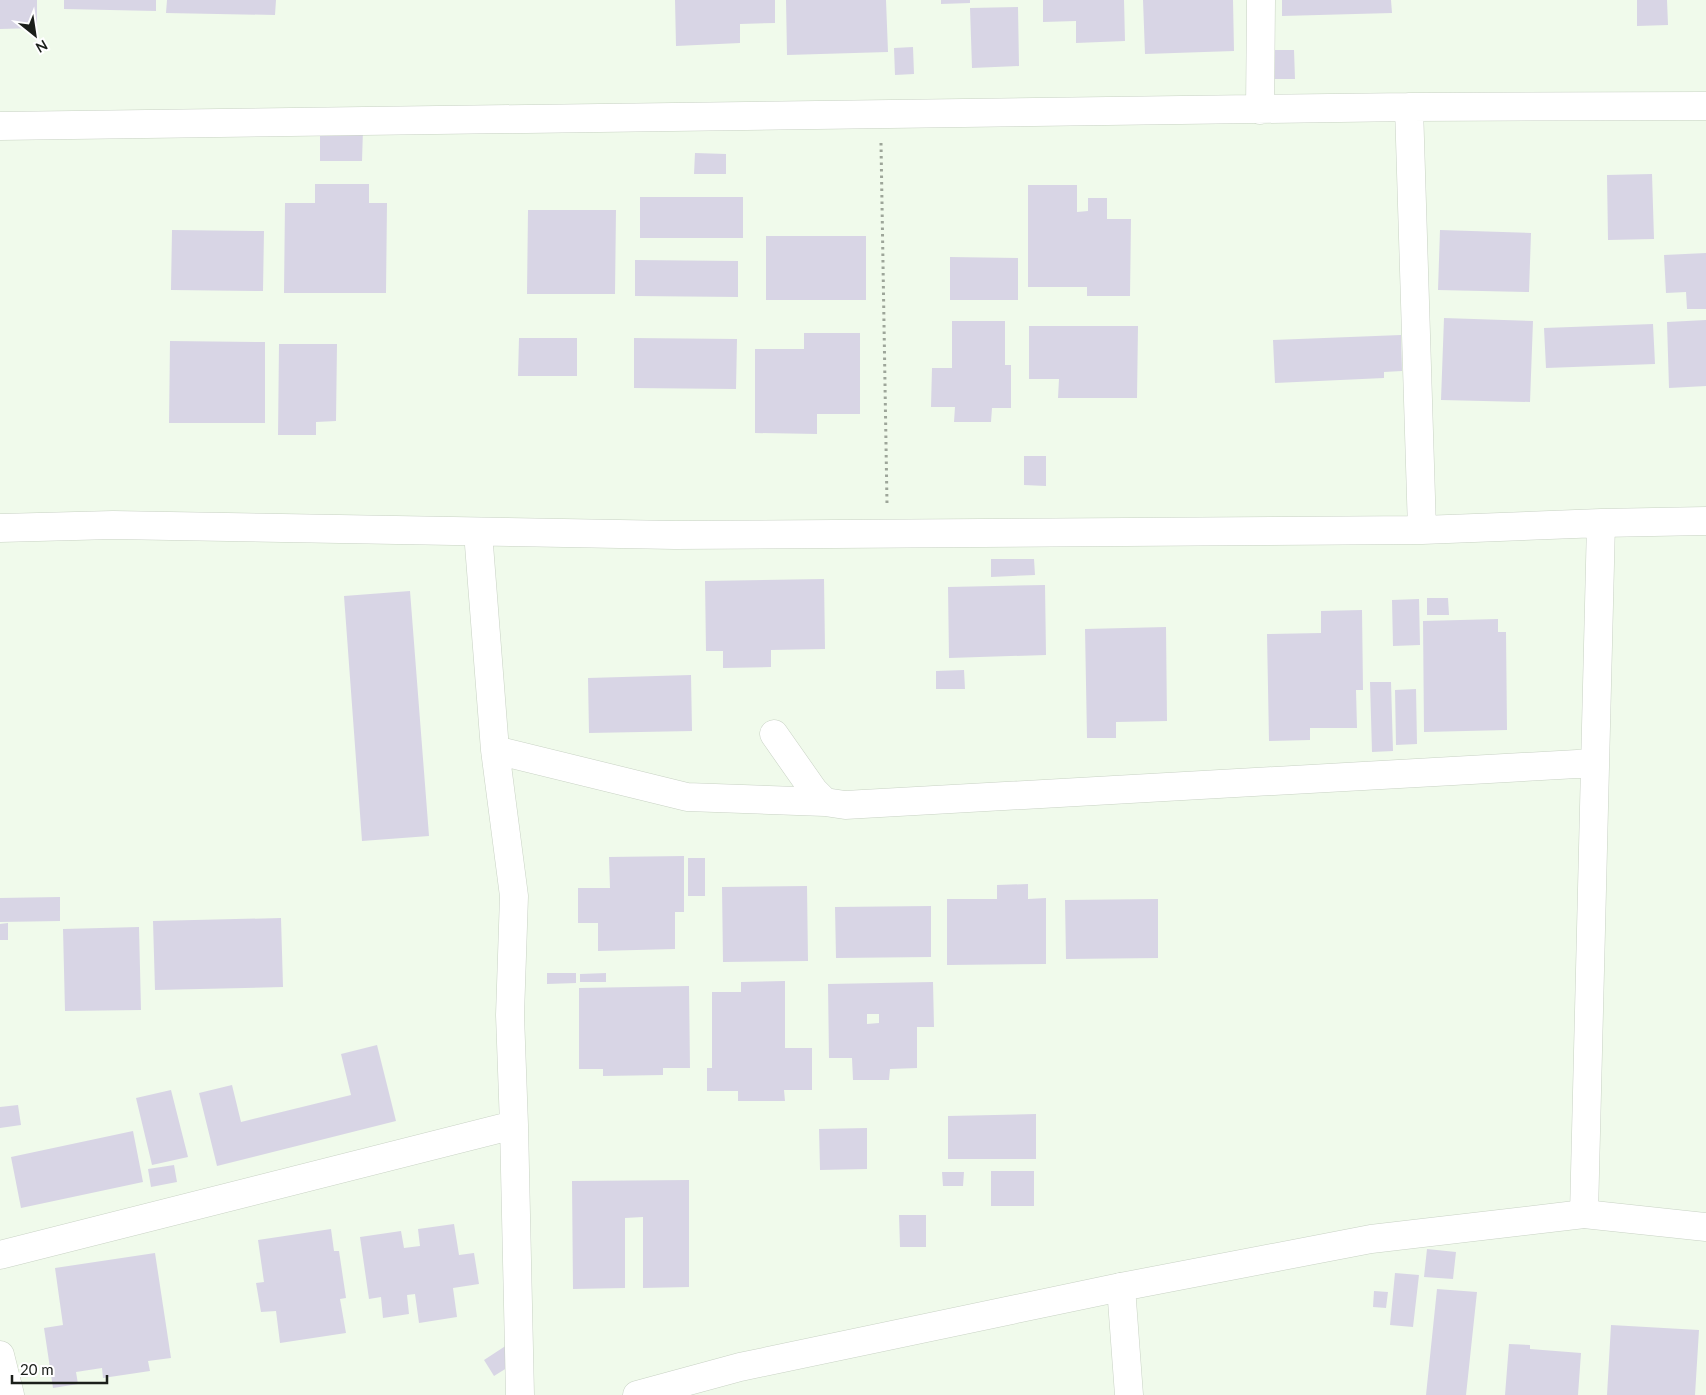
<svg xmlns="http://www.w3.org/2000/svg" width="1706" height="1395" viewBox="0 0 1706 1395" font-family="Lato,sans-serif">
  <rect width="100%" height="100%" fill="#f0faeb"/>
  <path fill="#d8d5e5" fill-rule="evenodd" d="M0,0H37V28L0,29Z
    M64,0H156V11L64,9Z
    M167,0H276L275,15L166,13Z
    M675,0H775V23L740,24V43L676,46Z
    M786,0H886L888,52L787,55Z
    M941,0H970V3L941,4Z
    M1043,0H1124L1125,41L1076,43V21L1043,22Z
    M1143,0H1233L1234,51L1145,54Z
    M1282,0H1391L1392,13L1282,16Z
    M1637,0H1667L1668,25L1637,26Z
    M1018,7L1019,66L972,68L970,8Z
    M913,47L914,74L895,75L894,48Z
    M1271,50H1294L1295,79H1272Z
    M363,129L362,161H320V130Z
    M695,153L726,154V174H694Z
    M1652,174L1654,239L1608,240L1607,175Z
    M315,184H369V203H387L386,293H284L285,203H315Z
    M1028,185H1077V212L1088,211V198H1107V219H1131L1130,296H1087V287H1028Z
    M640,197H743V238H640Z
    M528,210H616L615,294H527Z
    M172,230L264,231L263,291L171,290Z
    M1440,230L1531,233L1529,292L1438,290Z
    M766,236H866V300H766Z
    M1706,253V309H1687L1686,292L1666,293L1664,255Z
    M950,257L1018,258V300H950Z
    M635,260L738,261V297L635,296Z
    M1444,318L1533,321L1530,402L1441,400Z
    M1706,320V386L1669,388L1667,322Z
    M952,321H1005V365H1011V408H992L991,422H954L955,407H931L932,368H952Z
    M1653,324L1655,364L1546,368L1544,328Z
    M1029,326H1138L1137,398H1058L1059,379H1029Z
    M804,333H860V414H817V434L755,433V349H804Z
    M1401,335L1402,371L1384,372V378L1275,383L1273,340Z
    M519,338H577V376H518Z
    M634,338L737,339L736,389L634,388Z
    M170,341L265,342V423H169Z
    M279,344H337L336,421L316,422V435H278Z
    M1024,456H1046V486L1024,485Z
    M991,559H1034L1035,575L991,577Z
    M824,579L825,649L771,650V667L723,668V651H706L705,581Z
    M1045,585L1046,655L949,658L948,587Z
    M410,591L429,836L362,841L344,596Z
    M1427,598H1448L1449,615H1427Z
    M1419,599L1420,645L1393,646L1392,600Z
    M1362,610L1363,690H1356L1357,728H1310V740L1269,741L1267,634L1321,633V611Z
    M1498,619V632H1506L1507,730L1424,732L1423,621Z
    M1166,627L1167,721L1116,722V738H1087L1085,629Z
    M964,670L965,689H936V671Z
    M691,675L692,731L589,733L588,678Z
    M1370,682H1391L1393,751L1372,752Z
    M1416,689L1417,744L1396,745L1395,690Z
    M684,856V912H675V949L598,951V923H578V888H610L609,857Z
    M688,858H705V896H688Z
    M1028,884V899L1046,898V964L947,965V899H997V885Z
    M807,886L808,961L723,962L722,887Z
    M60,897V921L0,922V898Z
    M1158,899V958L1066,959L1065,900Z
    M931,906V957L836,958L835,907Z
    M281,918L283,987L155,990L153,921Z
    M8,923V940H0V924Z
    M139,927L141,1010L65,1011L63,929Z
    M547,973H576V983L547,984Z
    M606,973V982H580V974Z
    M785,981V1048H812V1090H784L785,1101H738V1091H707V1068H712V992H741V982Z
    M933,982L934,1027H917V1068L890,1069L889,1080H853L852,1058H829L828,984ZM867,1014H879V1023L867,1024Z
    M689,986L690,1068H663V1075L603,1076V1069H579V988Z
    M377,1045L396,1121L217,1166L199,1093L232,1085L241,1122L351,1095L341,1054Z
    M171,1090L188,1157L152,1165L136,1098Z
    M18,1105L21,1125L0,1128V1107Z
    M1036,1114V1159H948V1116Z
    M867,1128V1169L820,1170L819,1129Z
    M133,1131L143,1182L21,1208L11,1157Z
    M174,1165L177,1182L151,1187L148,1169Z
    M991,1171H1034V1206H991Z
    M942,1172H964L963,1186H943Z
    M689,1180V1287L643,1288V1217L625,1218V1288L573,1289L572,1181Z
    M899,1215H926V1247H900Z
    M454,1224L459,1255L474,1253L479,1284L453,1288L457,1317L419,1323L415,1294L407,1295L409,1314L383,1318L381,1297L369,1299L360,1237L401,1231L404,1248L420,1246L418,1229Z
    M331,1229L334,1251H339L346,1298L340,1299L346,1333L280,1343L276,1311L261,1312L256,1283L264,1282L258,1240Z
    M1427,1249L1456,1252L1453,1279L1424,1277Z
    M155,1253L171,1358L148,1361L150,1371L103,1378L102,1368L76,1372L78,1384L53,1388L44,1328L63,1325L55,1268Z
    M1395,1273L1419,1275L1413,1327L1390,1325Z
    M1437,1289L1477,1292L1466,1395H1426Z
    M1374,1291L1388,1292L1386,1308L1373,1307Z
    M1611,1325L1699,1330L1695,1395H1607Z
    M1509,1344L1530,1345V1349L1581,1353L1578,1395H1505Z
    M507,1345L518,1361L494,1376L484,1360Z"/>
  <g fill="none" stroke-linecap="round" stroke-linejoin="round">
    <g stroke="#c8d2c4" stroke-width="29">
      <path id="minor" d="M1409,107L1422,530
        M1260,110L1261,0
        M0,126L1409,107L1706,106
        M0,528L113,525L675,535L1422,530L1601,523L1706,521
        M478,532L495,750L514,896L510,1015L514,1125
        M774,734L814,791L825,802L845,805L1595,763
        M495,750L687,797L825,802
        M1584,1214L1601,523
        M0,1255L514,1125L520,1395
        M1121,1287L1129,1395
        M0,1355L10,1395"/>
    </g>
    <g stroke="#c8d2c4" stroke-width="29">
      <path id="tertiary" d="M637,1395L740,1367L1121,1287L1371,1239L1584,1214L1706,1227"/>
    </g>
    <path stroke="#9da599" stroke-width="3" stroke-dasharray="2.5 4" stroke-linecap="butt" d="M881,143L887,504"/>
    <use href="#minor" stroke="#fff" stroke-width="28"/>
    <use href="#tertiary" stroke="#fff" stroke-width="28"/>
  </g>
  <g transform="translate(35 35) rotate(150)" stroke="#ffffff" stroke-width="4" paint-order="stroke">
  <path d="M0-4L9 19L0 12L-9 19Z" fill="#1b1f1a"/>
  <text y="-8" font-size="14" font-weight="bold" text-anchor="middle" fill="#1b1f1a">N</text>
  </g>
  <path d="M12 1375v8h95v-8" fill="none" stroke="#1b1f1a" stroke-width="2.5"/>
  <text x="20" y="1375" font-size="15" fill="#1b1f1a" stroke="#ffffff" stroke-width="4" paint-order="stroke">20 m</text>
</svg>
